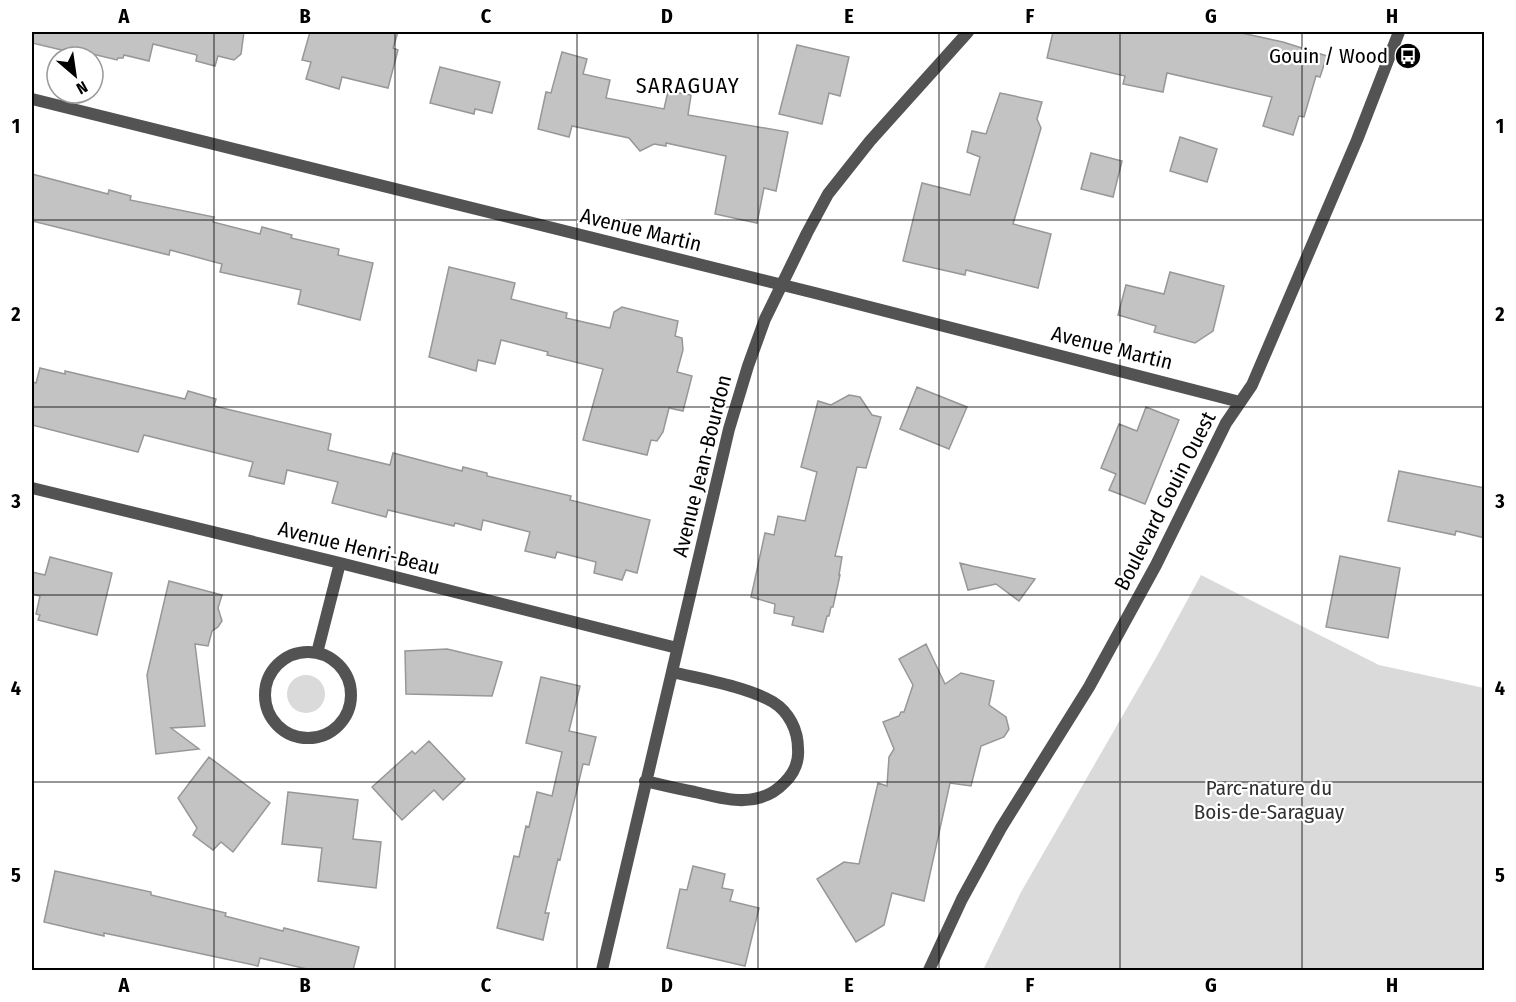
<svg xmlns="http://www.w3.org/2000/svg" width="1516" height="1002" viewBox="0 0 1516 1002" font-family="'Fira Sans Condensed',sans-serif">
  <rect width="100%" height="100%" fill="#fff"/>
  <path fill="#dadada" d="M1201,575L1379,665L1484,688V970H983L1021,892L1157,656Z
    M287 694a19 19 0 1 1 38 0a19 19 0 1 1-38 0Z"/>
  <path fill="#c3c3c3" stroke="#979797" stroke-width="1.5" d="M32,32H244L241,54L234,60L218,56L215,66L196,61L197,55L153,44L149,61L124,55L123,58H118L117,60L84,52L83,55L32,43Z
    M310,32H398L393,48L398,50L388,88L342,77L339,89L306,79L311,62L302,60Z
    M1053,32H1237L1283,42L1327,56L1320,77L1316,76L1304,117L1299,116L1293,135L1263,126L1272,97L1167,73L1163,92L1123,84L1125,76L1047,58Z
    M797,45L849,57L840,96L829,93L822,124L779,114Z
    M562,52L587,59L583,74L610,80L606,98L664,109L668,91L691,95L688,115L788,132L776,191L764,188L757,223L715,214L726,156L666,143V146L654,144L640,151L629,138L572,126L569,137L538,129L546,92L551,93Z
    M440,67L500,82L492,113L475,109L474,114L430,103Z
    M1000,93L1042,102L1037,119L1041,128L1013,224L1051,234L1038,288L966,270L965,275L903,261L922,183L970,195L980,157L967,152L972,131L986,134Z
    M1180,137L1217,149L1207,182L1170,171Z
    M1091,153L1122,161L1113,197L1081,189Z
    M32,174L108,194L109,190L131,196L130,200L214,217L213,222L260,234L262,227L292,235L291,238L339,249L338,255L373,263L360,320L298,304L301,290L220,272L222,264L170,250L169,255L32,221Z
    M449,267L515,283L511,299L567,313L566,318L610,328L614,312L622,307L678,321L675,336L682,338L683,350L677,372L692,376L683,411L669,408L663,432L657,441L651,440L647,455L583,440L603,369L547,355L548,352L501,340L495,364L478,360L476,371L429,357Z
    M1170,272L1224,286L1213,331L1195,343L1154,332L1156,326L1118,315L1126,285L1164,294Z
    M40,368L65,374V371L185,399L188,391L216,399L214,406L331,434L328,450L390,465L393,453L462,471L463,467L487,473V476L571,496L570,500L650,520L637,573L626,570L622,580L594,573L596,562L557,552L555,558L525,551L530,532L483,520L481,530L455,523L454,526L388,510L386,517L332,503L338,482L287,470L284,484L249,476L253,462L144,435L138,452L32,425V382L36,383Z
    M917,387L967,407L949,449L900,429Z
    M849,395L860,397L872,415L881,417L866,468L857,467L835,556L842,557L839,575H840L833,607H831L829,616H827L823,632L792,625L794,617L774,613L775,604L751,597L765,533L774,535L778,516L805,521L817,472L801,467L818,401L831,405Z
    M1146,407L1179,420L1145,504L1109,490L1116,474L1101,468L1119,424L1137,431Z
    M1399,471L1485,488V538L1456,531L1455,535L1388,521Z
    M1340,556L1400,568L1388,638L1326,627Z
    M50,557L112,573L97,635L38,620L40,615L36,614L40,596L32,594V572L45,575Z
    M960,563L972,566L1035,579L1019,601L996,584L968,590Z
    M169,581L222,595L218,608L222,621L218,627L212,631L208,646L195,644L205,726L171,728L199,749L156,754L147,675Z
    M926,644L945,684L961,673L994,681L989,705L1006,717L1009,729L1004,737L981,746L971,786L950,783L924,901L892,893L884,925L856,942L817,879L844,862L859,864L878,783L887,786L889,757L894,749L883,722L899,716L901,712H904L913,685L899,659Z
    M447,649L502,662L492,696L406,694L405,651Z
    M541,677L580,686L569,731L596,737L589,765L583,764L560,860L558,859L545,913H549L543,940L497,928L514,856L519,857L526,826L529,827L537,792L552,796L562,752L526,743Z
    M429,741L465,779L443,800L434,790L402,820L372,787L412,751L415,754Z
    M209,757L270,803L233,852L221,842L213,850L193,835L197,828L178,798Z
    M288,792L358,800L353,839L381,842L376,888L318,881L322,848L282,844Z
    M693,866L725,874L722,888L733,890L730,901L759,908L745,966L667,948L680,889L687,890Z
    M55,871L151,892V895L226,913L225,916L283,931L284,928L359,947L353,970H311L260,958L258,966L104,933V936L44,922Z"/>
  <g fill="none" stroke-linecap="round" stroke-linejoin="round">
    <path stroke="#535353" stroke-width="12" d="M32,99L815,293L1240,402
      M32,488L340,563L677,648
      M265 695a43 43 0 1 1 86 0a43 43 0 1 1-86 0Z
      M317,653L340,563
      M645,781C662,785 678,789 695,792C727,800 760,809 785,782C794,773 799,761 798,749C798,730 789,712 773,702C748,687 701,679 672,672
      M602,970L729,429L748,366L765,319L807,233L828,194L870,141L968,32"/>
    <path stroke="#535353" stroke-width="12" d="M929,970L962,899L1001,828L1089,687L1156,565L1226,423L1252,385L1357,140L1399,32"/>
  </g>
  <path fill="none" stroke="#000" stroke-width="1.5" stroke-opacity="0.55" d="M214,32V970M395,32V970M577,32V970M758,32V970M939,32V970M1120,32V970M1302,32V970M32,220H1484M32,407H1484M32,595H1484M32,782H1484"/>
  <defs>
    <g id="bus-disc" transform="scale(1.35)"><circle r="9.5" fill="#000" stroke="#fff"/><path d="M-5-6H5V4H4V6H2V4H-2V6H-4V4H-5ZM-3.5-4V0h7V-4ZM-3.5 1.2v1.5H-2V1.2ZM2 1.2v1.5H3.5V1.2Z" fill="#fff"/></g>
  </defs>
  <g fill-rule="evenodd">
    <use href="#bus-disc" x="1408" y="56"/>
  </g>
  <g text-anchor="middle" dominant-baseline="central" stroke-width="4.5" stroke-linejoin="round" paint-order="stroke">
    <g font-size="21" fill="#000" stroke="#fff" text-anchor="end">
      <text x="1388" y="56">Gouin / Wood</text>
    </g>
    <g font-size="21" fill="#000" stroke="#fff">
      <text transform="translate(641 230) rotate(14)">Avenue Martin</text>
      <text transform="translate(1112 348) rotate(14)">Avenue Martin</text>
      <text transform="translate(702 466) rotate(-76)">Avenue Jean-Bourdon</text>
      <text transform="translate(1165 501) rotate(-63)">Boulevard Gouin Ouest</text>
      <text transform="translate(359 548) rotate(14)">Avenue Henri-Beau</text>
    </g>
    <g font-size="21" fill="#313131" stroke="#fff">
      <text x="1269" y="788">Parc-nature du<tspan x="1269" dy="24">Bois-de-Saraguay</tspan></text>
    </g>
    <g font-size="22" letter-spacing="1.5" fill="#000" stroke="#fff">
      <text x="688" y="85">SARAGUAY</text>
    </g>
  </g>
  <rect width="1516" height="1002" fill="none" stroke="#ffffff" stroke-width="66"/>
  <g transform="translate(75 75) rotate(151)"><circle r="28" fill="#ffffff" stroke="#999999" stroke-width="1.5"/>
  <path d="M0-4.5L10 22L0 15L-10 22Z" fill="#000000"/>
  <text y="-9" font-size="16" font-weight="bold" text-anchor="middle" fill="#000000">N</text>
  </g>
  <rect x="33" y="33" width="1450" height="936" fill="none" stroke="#000" stroke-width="2"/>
  <g font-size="20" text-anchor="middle" font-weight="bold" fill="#000">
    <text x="124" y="23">A</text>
    <text x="305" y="23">B</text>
    <text x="486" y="23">C</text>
    <text x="667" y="23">D</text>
    <text x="849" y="23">E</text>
    <text x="1030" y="23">F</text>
    <text x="1211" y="23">G</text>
    <text x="1392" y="23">H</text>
    <text x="16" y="133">1</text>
    <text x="1500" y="133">1</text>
    <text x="16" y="321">2</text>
    <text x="1500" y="321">2</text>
    <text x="16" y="508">3</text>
    <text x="1500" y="508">3</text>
    <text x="16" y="695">4</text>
    <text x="1500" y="695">4</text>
    <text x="16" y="882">5</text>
    <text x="1500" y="882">5</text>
    <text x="124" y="992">A</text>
    <text x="305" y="992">B</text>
    <text x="486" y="992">C</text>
    <text x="667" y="992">D</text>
    <text x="849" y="992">E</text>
    <text x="1030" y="992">F</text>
    <text x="1211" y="992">G</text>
    <text x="1392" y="992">H</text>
  </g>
</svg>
